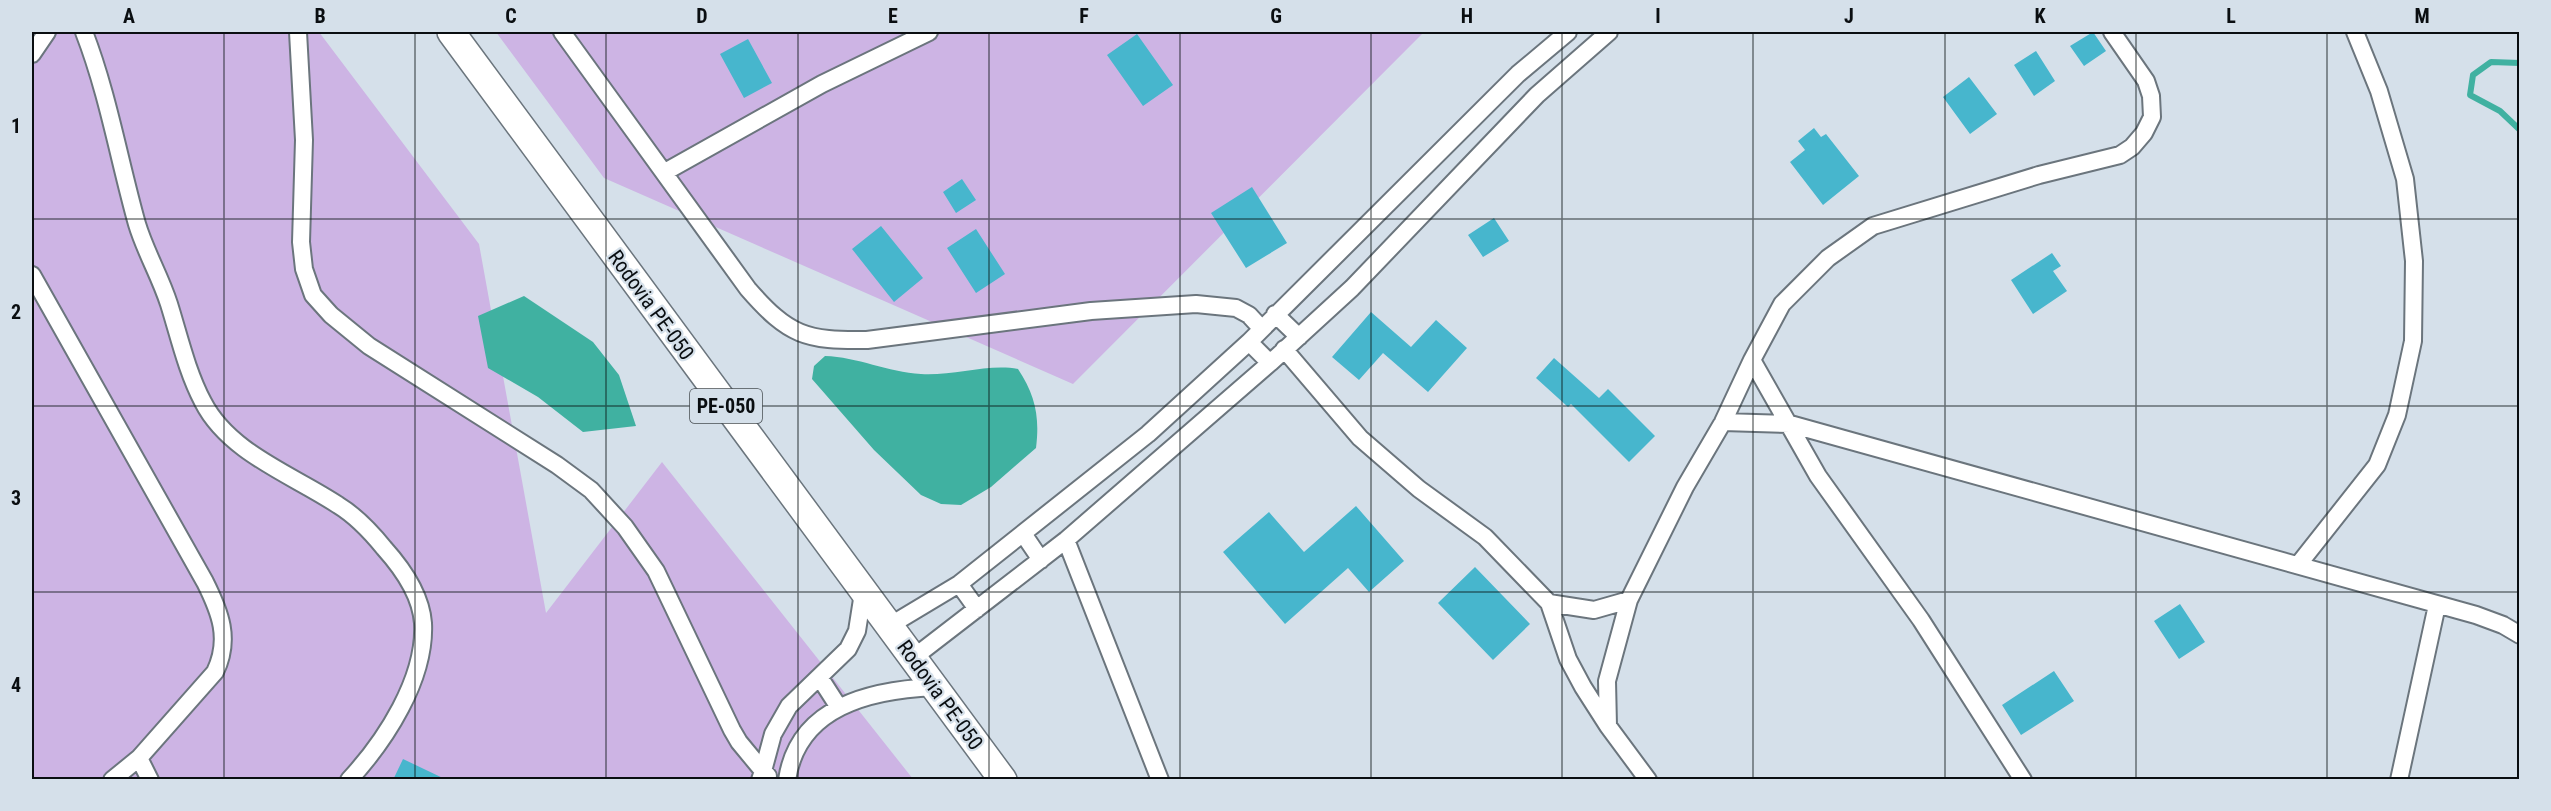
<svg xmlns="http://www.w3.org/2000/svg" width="2551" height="811" viewBox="0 0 2551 811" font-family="'Roboto Condensed',sans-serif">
  <rect width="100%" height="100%" fill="#d5e0ea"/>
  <path fill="#cdb4e4" d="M32,32H319L479,244L546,613L662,462L913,779H32Z
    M496,32H1424L1073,384L604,178Z"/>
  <path fill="#40b1a1" d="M524,296L593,342L619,375L636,426L583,432L538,397L488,368L478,316Z
    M825,356C857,357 888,372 921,374C953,376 990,363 1018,369C1035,395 1040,416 1036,448L991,487L961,505L941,504L921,495L874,450L812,379L814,366Z"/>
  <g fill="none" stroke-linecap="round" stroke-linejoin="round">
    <path stroke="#40b1a1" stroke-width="6" d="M2520,63L2491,62L2473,75L2470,95L2500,111L2520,130"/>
  </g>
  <path fill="#47b6cd" d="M2093,32L2106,51L2084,66L2070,46Z
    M1137,34L1173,85L1143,106L1107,55Z
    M748,39L772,83L744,98L720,54Z
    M2036,51L2055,81L2034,96L2014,65Z
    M1969,77L1997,114L1970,134L1943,97Z
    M1814,128L1821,137L1826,134L1859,176L1823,205L1790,162L1805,150L1798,141Z
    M962,179L976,200L956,213L943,192Z
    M1252,187L1287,243L1246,268L1211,213Z
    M1494,218L1509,241L1483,257L1468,235Z
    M881,226L923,278L894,302L852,249Z
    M976,229L1005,274L976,293L947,248Z
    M2052,253L2061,266L2053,271L2067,291L2033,314L2011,280Z
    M1371,312L1411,347L1436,320L1467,348L1428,392L1383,353L1359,380L1332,357Z
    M1554,358L1599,398L1608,389L1655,436L1629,462L1571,404L1568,407L1536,378Z
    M1356,506L1404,561L1369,592L1348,568L1285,624L1223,552L1269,512L1304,552Z
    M1475,567L1530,624L1493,660L1438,603Z
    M2180,604L2205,642L2179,659L2154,621Z
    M2054,671L2074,701L2021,735L2002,705Z
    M403,759L447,780H393Z"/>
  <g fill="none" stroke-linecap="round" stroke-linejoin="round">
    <g stroke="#6b757d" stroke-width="20">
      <path id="minor" d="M84,32C108,94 119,160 137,224C145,251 160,276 169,304C179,336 187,372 203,402C229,453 293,475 338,505C356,516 371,532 384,548C402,568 421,596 423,623C426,679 385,741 349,780
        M298,32L304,140L301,242L304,269L313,295L331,315L369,346L557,465L591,490L625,527L656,571L732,730L739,742L763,771L760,780
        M562,32L748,289C789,336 806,341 867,340L1091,311L1196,304L1236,308L1249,315L1261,328
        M32,54L47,32
        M665,172L822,84L929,32
        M32,275L205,582C220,612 231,639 215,672L139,758L112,780
        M1275,314L1299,337
        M1249,342L1270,363
        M1284,349L1360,438L1419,489L1485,537L1549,603L1568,659L1583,687L1608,726L1648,780
        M1752,360L1818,476L1921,620L2023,780
        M1723,422L1790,424L2476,615L2503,625L2520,635
        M1024,535L1041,560
        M1066,540L1160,780
        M2298,565L2377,465L2397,415L2413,341L2414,261L2405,179L2379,91L2355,32
        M959,584L977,609
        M1549,603L1594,610L1629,600
        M889,626L959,584L1148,434L1249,342L1518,74L1568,32
        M913,658L1066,540L1270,363L1352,288L1537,95L1609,32
        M820,678L838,706
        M1608,726L1607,681L1629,600L1685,487L1723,422L1752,360L1782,304L1828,258L1873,226L2039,175L2120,155L2132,147L2144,133L2152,117L2151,96L2146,81L2112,32
        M139,758L150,780
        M768,776L763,771L773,734L789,706L848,649L857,631L863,593
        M787,780C798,706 871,690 934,687
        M2399,780L2437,605"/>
    </g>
    <g stroke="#6b757d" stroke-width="30">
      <path id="primary" d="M451,32L1003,780"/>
    </g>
    <use href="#minor" stroke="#fff" stroke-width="16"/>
    <use href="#primary" stroke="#fff" stroke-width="27"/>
  </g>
  <path fill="none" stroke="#0a0e11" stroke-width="1.5" stroke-opacity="0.55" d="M224,32V780M415,32V780M606,32V780M798,32V780M989,32V780M1180,32V780M1371,32V780M1562,32V780M1753,32V780M1945,32V780M2136,32V780M2327,32V780M32,219H2520M32,406H2520M32,592H2520"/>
  <g text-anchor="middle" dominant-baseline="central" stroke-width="4.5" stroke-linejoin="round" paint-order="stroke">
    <rect fill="#d5e0ea" stroke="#474d52" stroke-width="1.5" x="690" y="389" width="72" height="34" rx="4.5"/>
    <g font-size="20" font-weight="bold" fill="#0a0e11">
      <text x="726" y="406">PE-050</text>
    </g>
    <g font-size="21" fill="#0a0e11" stroke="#d5e0ea">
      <text transform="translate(651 305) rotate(54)">Rodovia PE-050</text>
      <text transform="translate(940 695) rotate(54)">Rodovia PE-050</text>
    </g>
  </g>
  <rect width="2551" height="811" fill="none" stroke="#d5e0ea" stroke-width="66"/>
  <rect x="33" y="33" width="2485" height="745" fill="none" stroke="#0a0e11" stroke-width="2"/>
  <g font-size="20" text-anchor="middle" font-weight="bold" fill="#0a0e11">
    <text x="129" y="23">A</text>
    <text x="320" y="23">B</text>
    <text x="511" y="23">C</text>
    <text x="702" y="23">D</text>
    <text x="893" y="23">E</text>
    <text x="1084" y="23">F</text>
    <text x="1276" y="23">G</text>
    <text x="1467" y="23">H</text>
    <text x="1658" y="23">I</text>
    <text x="1849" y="23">J</text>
    <text x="2040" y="23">K</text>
    <text x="2231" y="23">L</text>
    <text x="2422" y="23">M</text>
    <text x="16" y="133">1</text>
    <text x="16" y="319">2</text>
    <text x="16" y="505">3</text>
    <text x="16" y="692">4</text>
  </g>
</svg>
